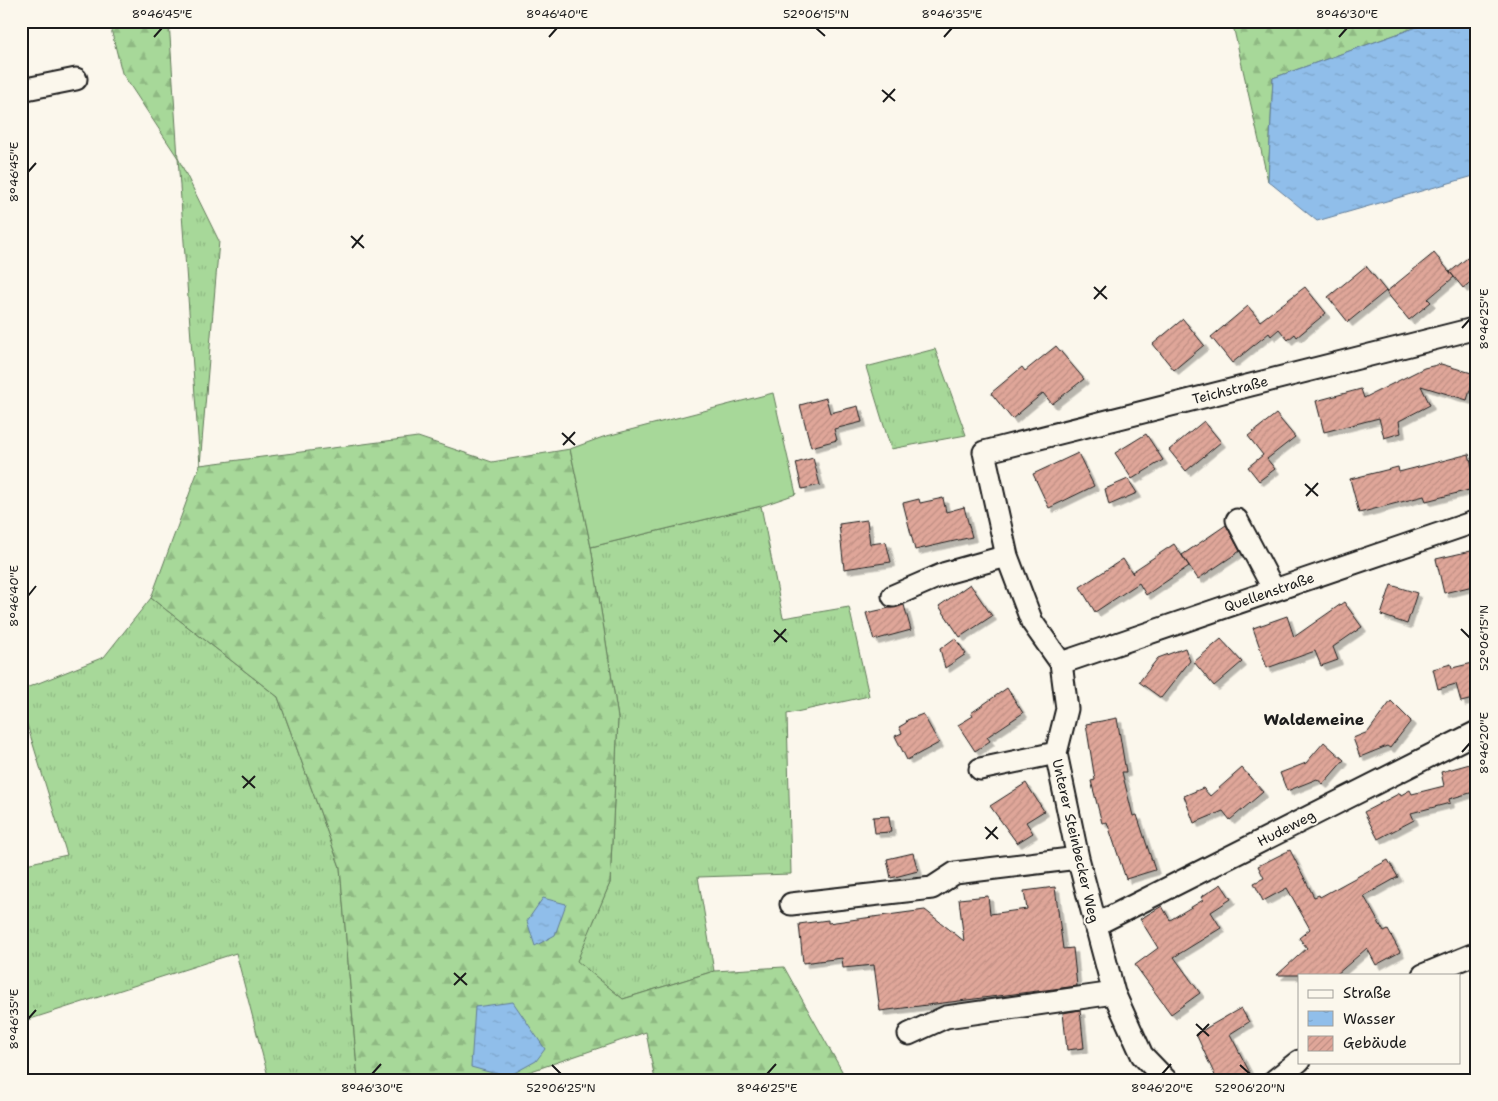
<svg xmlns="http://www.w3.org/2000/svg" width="1498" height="1101" viewBox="0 0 1498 1101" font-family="'Shantell Sans',sans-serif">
  <defs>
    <pattern id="grass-tufts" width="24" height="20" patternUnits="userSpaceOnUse" patternTransform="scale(1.25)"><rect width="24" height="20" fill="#a7d899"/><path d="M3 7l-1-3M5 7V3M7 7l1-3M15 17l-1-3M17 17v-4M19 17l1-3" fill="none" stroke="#8fb983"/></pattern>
    <pattern id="forest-firs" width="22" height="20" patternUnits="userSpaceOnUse" patternTransform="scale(1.25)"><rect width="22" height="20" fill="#a7d899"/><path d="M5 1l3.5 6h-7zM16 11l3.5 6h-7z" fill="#8fb983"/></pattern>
    <pattern id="water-ripples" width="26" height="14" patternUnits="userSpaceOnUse" patternTransform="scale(1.25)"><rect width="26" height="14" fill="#90beea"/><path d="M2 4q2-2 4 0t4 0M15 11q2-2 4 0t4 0" fill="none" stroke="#7ca3c8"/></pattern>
    <pattern id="building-hatch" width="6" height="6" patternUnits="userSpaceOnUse" patternTransform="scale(1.25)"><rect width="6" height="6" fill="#dfa699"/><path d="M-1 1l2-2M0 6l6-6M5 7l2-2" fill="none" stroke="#bf8e83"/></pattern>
    <filter id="shadow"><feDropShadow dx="4.5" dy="4.5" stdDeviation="0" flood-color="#0004"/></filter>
  </defs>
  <rect width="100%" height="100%" fill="#fbf7ec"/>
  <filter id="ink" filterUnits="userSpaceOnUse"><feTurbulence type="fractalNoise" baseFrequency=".02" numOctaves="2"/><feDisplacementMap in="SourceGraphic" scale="10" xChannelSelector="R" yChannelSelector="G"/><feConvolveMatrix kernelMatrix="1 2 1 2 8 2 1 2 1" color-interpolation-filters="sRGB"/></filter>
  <g filter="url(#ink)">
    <path fill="url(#grass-tufts)" stroke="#627a5a" d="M178,158L219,241L200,465Z
      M935,349L966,435L891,449L866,367Z
      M761,506L783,618L849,607L869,696L787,714L791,874L698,877L714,971L623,999L576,961L610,883L618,718L591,547Z
      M151,598L278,697L340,867L358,1080H269L236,953L21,1022V865L67,855L21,705V690L104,657Z"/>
    <path fill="url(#forest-firs)" stroke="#627a5a" d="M109,21H169L178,158L122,73Z
      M1232,21H1434L1273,78L1268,181Z
      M418,437L492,462L570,449L591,547L618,718L610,883L577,961L623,999L714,971L784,967L847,1080H655L646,1032L505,1080H358L340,867L278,697L151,598L200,465Z"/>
    <path fill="#a7d899" stroke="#627a5a" d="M773,393L796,494L761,506L591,547L570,449L603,437Z"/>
    <path fill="url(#water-ripples)" stroke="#627d98" d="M1434,21H1477V175L1317,221L1268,181L1273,78Z
      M543,898L566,904L555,935L535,946L527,921Z
      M513,1002L545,1049L536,1061L507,1077L471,1067L475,1007Z"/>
    <path fill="url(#building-hatch)" stroke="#1c1c1c" filter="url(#shadow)" d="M1477,250V277L1463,288L1450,272Z
      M1434,253L1454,277L1428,299L1431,302L1409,320L1386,292Z
      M1366,266L1386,291L1348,322L1328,297Z
      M1305,287L1326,313L1297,337L1295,334L1288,340L1279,329L1271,336L1269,333L1232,363L1211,337L1248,306L1260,321Z
      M1183,319L1204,345L1174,370L1153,344Z
      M1056,346L1084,379L1052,404L1043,393L1012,419L991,393L1022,367L1025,371Z
      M1441,364L1475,374L1467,400L1421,386L1430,405L1399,421L1401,433L1384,438L1379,418L1324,432L1316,401L1361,389L1364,398L1424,368Z
      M826,398L830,413L858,406L862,422L834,429L837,440L811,447L800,405Z
      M1276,414L1295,437L1267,459L1275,469L1259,481L1248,467L1263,455L1248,436Z
      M1204,421L1221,442L1186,471L1169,450Z
      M1146,434L1163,460L1132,479L1115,453Z
      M1078,453L1094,486L1049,508L1033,474Z
      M1469,454L1477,488L1426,501L1424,496L1359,513L1350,479L1398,467L1399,472Z
      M813,458L820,485L802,489L796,463Z
      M1128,479L1137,493L1109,505L1105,489Z
      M943,498L946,512L964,507L972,537L915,550L903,503L919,499L920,503Z
      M867,520L870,544L886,542L891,562L844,569L839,524Z
      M1226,525L1240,551L1198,579L1182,555Z
      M1174,544L1189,566L1146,595L1139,583L1095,612L1080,587L1123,559L1133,574L1132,572Z
      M1471,551L1477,574V585L1444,593L1436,559Z
      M970,584L992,616L960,637L939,606Z
      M1391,585L1417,593L1407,624L1381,615Z
      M1344,602L1362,627L1333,647L1338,660L1321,666L1315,651L1267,668L1253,628L1287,616L1294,637Z
      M904,605L911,630L874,640L866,613Z
      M955,638L966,654L945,668L940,649Z
      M1221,639L1242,662L1214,686L1194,662Z
      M1185,648L1190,661L1161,698L1139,682L1158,658Z
      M1477,662V698L1461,702L1456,684L1438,689L1433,669L1451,664L1452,668Z
      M1007,688L1023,713L987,737L990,741L975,751L958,725L973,716L971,713Z
      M1391,701L1411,721L1390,748L1387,746L1360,757L1353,738L1368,732Z
      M923,714L939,743L907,760L895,736L902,733L899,727L906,723L907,720Z
      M1117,718L1126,772H1122L1133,816L1137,815L1155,870L1126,879L1107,822L1102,823L1091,781L1095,780L1086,724Z
      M1324,742L1344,760L1323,784L1317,779L1287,791L1280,773L1306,763Z
      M1477,762V791L1449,799L1450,803L1411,813L1414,820L1378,839L1364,812L1400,793L1401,795L1410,790L1412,794L1444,786L1441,772Z
      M1242,768L1263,792L1230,820L1223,811L1194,823L1184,796L1203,788L1210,796Z
      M1026,783L1044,811L1026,822L1033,833L1017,843L990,806Z
      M889,816L891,832L875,833L873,817Z
      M1290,850L1314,897L1319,895L1320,897L1388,860L1398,877L1364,896L1384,932L1388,930L1400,952L1376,965L1367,948L1336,975H1277L1307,948L1299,938L1310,929L1287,888L1263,901L1254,883L1264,878L1258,866Z
      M913,853L918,871L891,878L887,859Z
      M1221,884L1231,899L1211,912L1221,928L1174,957L1200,993L1171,1014L1135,965L1158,948L1140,919L1162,906L1170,920L1203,900L1201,897Z
      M1055,887L1063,949L1073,948L1077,986L880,1011L874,965L843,968L842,958L803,963L799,924L828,920V923L925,910L964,941L959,899L988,896L990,914L1027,909L1024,891Z
      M1241,1008L1249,1022L1230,1034L1251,1075L1241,1080H1217L1196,1034Z
      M1080,1010L1084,1048L1067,1050L1063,1013Z"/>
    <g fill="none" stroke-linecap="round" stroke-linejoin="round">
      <g stroke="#1c1c1c" stroke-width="25">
        <path id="minor" d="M21,90L76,79
          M1237,520L1274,590
          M893,596L946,573L1007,556
          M1061,663L1477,521
          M980,769L1056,753
          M791,904L932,888L955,873L1078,858
          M1095,925L1477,732
          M1423,975L1477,953
          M909,1034L946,1017L1114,993
          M1166,1080L1142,1055L1114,993L1078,858L1056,753L1067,709L1061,663L1032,622L1007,556L984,452L1477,328
          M1275,1080L1299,1061"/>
      </g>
      <use href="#minor" stroke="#fbf7ec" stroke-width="21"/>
    </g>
  </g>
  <path fill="none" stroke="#1c1c1c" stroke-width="2" d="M816,28L825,36M154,37L162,28M549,37L557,28M944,37L952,28M1339,37L1347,28M882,90L895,101M883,102L895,89M28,172L36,163M351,236L364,248M352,248L363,235M1094,287L1107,299M1094,299L1106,286M1462,328L1470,319M562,433L575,445M563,445L575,432M1305,484L1318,496M1306,496L1318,483M28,596L36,586M1461,629L1470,638M774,630L787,642M774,642L786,629M1462,752L1470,743M242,776L255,788M243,788L255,776M985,827L998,839M986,839L997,827M454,973L467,985M454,985L466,973M28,1019L36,1010M1196,1024L1209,1036M1197,1036L1209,1024M552,1065L561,1074M1240,1065L1250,1074M372,1074L381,1064M767,1074L776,1064M1162,1074L1171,1064"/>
  <g text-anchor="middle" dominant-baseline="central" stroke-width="4" stroke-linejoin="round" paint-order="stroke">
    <g font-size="14" fill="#1c1c1c" stroke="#fbf7ec">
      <text transform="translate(1230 390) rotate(-14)">Teichstraße</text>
      <text transform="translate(1269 592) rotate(-19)">Quellenstraße</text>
      <text transform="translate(1286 828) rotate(-27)">Hudeweg</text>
      <text transform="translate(1076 841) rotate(77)">Unterer Steinbecker Weg</text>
    </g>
    <g font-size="16" font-weight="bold" fill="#1c1c1c" stroke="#fbf7ec">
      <text x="1314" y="719">Waldemeine</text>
    </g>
  </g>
  <rect width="1498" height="1101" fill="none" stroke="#fbf7ec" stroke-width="55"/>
  <rect x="1298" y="974" width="162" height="90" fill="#fbf7ec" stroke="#a29f99"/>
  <rect x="1308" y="990" width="25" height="8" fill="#fbf7ec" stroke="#a29f99"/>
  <text x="1343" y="998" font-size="15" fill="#1c1c1c">Straße</text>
  <rect x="1308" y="1011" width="25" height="15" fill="url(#water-ripples)" stroke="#a29f99"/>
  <text x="1343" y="1024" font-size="15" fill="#1c1c1c">Wasser</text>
  <rect x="1308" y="1036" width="25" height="15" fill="url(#building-hatch)" stroke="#a29f99"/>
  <text x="1343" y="1048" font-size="15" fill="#1c1c1c">Gebäude</text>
  <rect x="28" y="28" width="1442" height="1046" fill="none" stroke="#1c1c1c" stroke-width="2"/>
  <g font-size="12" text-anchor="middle" fill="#1c1c1c">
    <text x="162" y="18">8°46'45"E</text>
    <text x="557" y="18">8°46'40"E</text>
    <text x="816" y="18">52°06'15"N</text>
    <text x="952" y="18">8°46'35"E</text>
    <text x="1347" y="18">8°46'30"E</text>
    <text transform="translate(14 172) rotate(-90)" y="4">8°46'45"E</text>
    <text transform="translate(1484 319) rotate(-90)" y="4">8°46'25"E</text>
    <text transform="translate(14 596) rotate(-90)" y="4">8°46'40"E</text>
    <text transform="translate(1484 638) rotate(-90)" y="4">52°06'15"N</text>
    <text transform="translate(1484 743) rotate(-90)" y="4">8°46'20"E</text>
    <text transform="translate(14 1019) rotate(-90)" y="4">8°46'35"E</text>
    <text x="372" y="1092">8°46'30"E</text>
    <text x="561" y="1092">52°06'25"N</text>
    <text x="767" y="1092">8°46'25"E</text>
    <text x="1162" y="1092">8°46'20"E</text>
    <text x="1250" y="1092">52°06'20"N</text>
  </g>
</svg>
